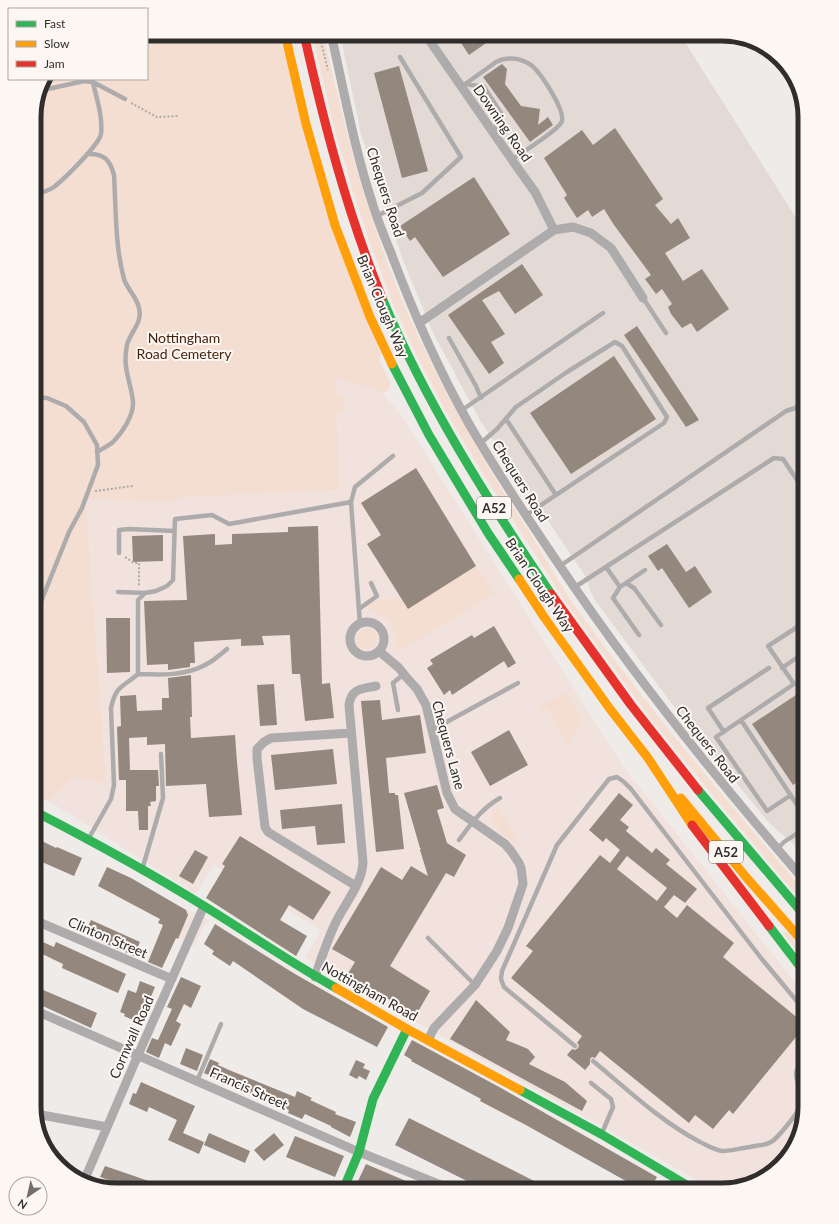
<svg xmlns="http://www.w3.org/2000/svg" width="839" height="1224" viewBox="0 0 839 1224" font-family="Lato,sans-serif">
  <rect width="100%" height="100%" fill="#eeebe9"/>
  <path fill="#f1e2dd" d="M328,372L346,382L365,386L383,393L403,418L622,765L805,995V1108L795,1145L783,1160L763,1179L723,1190H715L340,979L305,957L321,930L214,865L196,894L49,801L74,777L106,784L86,500L339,490L337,411L343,412L344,396L328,394Z
    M181,907L210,921L203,926L195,946L178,939L173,926Z"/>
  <path fill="#e3dad5" d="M340,34H677L683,39L805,232V855L804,853L770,824L672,704L594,599L584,574L481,422L433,333L403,260L361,134Z"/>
  <path fill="#f4ded1" d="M147,34H278L381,356L378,358L391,384L389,390L383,393L365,386L346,382L336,377V395L344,396L345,410L343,412L337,411L339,490L180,497L173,502L115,501V499L86,500L106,784L74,777L49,801L34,794V112L40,85L44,79H147Z
    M312,34H323C333,76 343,119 354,160C369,214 390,274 413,325C447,399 487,467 531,535C544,556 556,578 570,599C642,701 723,797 805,892V905L719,803L650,718L567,604L478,466L445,410L413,348L393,303L370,243L351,185L347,168L337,139Z
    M476,566L496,593L398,652C395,646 396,641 395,633C392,620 378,614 367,607V600H382L401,597Z
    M357 639a10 10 0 1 1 20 0a10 10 0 1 1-20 0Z
    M566,692L583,720L568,745L546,707L539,712V707Z
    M498,806L520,846C508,836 491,830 492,813Z
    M787,932L805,953V962L783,933Z"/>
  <path fill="#93877e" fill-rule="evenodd" d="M455,34H499L469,55Z
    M502,64L507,69L505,84L521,106L540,109L538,125L548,117L553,125L530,142L483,77Z
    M399,66L428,171L402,178L374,73Z
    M615,128L663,199L655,205L671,224L678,218L690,238L665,253L683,281L702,269L729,309L697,332L691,323L682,328L671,314L668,307L672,304L662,289L656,294L645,279L651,275L614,225L604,209L592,217L588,210L577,218L564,198L567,195L544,158L582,130L593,145Z
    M474,177L510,234L443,277L415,237L410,241L400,226Z
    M522,264L543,295L515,314L499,291L482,300L505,334L491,342L504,363L489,374L448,315Z
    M637,326L699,420L686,427L624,335Z
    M614,356L656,419L571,474L530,413Z
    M416,468L476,566L408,609L367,544L381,535L361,503Z
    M318,526L322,684L330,683L334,718L305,721L300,674H292L290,635L262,636L264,645L241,646V639L194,642L195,663H190V667L168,670V664L147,665L144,601L187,600L183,536L215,534V545L232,544V534L288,532V527Z
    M163,535V561L133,562L132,536Z
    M667,544L686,572L695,566L712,592L689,608L662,568L658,571L648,556Z
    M106,618H130V672L107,673Z
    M494,626L516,663L508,668L504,661L452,695L450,690L444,695L427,668L433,664L430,660L472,635L474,638Z
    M191,675L192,717H190L191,738L235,735L237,762L242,815L209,817L206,784L166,786L165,744L147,745V737L129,738L130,770H158L159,786H156V801L150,802L151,806H148V830H139L138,811H126V780H119L117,727L121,726L120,696L136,695L137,711L162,710V698H169L168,678Z
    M274,684L277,725L260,726L257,685Z
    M805,689V777L793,785L752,724Z
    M380,700L382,720L420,715L426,753L386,758L389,793H395V795H398L404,849L376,852L361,701Z
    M509,730L528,765L490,786L471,752Z
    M333,749L337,784L275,790L271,755Z
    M437,785L444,808L437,810L447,843L466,855L454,877L446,873L390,966L430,991L416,1015L347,975L355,962L332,949L381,867L402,880L411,866L428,876L420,850L421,848H420L404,793Z
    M619,793L633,805L620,820L629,827L626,831L652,853L656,848L670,860L666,864L697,889L685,903L674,895L664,907L677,918L687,905L734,943L723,957L805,1024V1026L733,1114L729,1110L713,1129L695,1115L689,1123L600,1051L595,1058L592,1057L590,1059V1064L585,1070L567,1055L572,1049L575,1050L578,1048L579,1045L577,1043L582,1036L511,978L533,951L526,946L600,855L610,863L620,850L606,838L603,842L589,830ZM627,856L667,888L657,901L617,869Z
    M342,804L345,843L317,845L315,826L282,829L280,810Z
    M240,836L331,892L313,920L289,905L280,920L307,936L296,956L206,898L225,866L222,864Z
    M34,837L56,848L57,847L82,858L74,876L42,862L34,857Z
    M195,850L208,857L193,884L179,876Z
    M107,867L131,878L186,910L188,915L178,939L176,938L162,968L148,962L163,925L158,923L160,919L98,886Z
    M91,920L140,942L134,956L84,934Z
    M215,924L295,974L388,1027L377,1047L303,1009L233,961L230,966L212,954L214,951L204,944Z
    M34,938L54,947L56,942L126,974L118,993L62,968L63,964L34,950Z
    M181,977L201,986L191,1008L184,1004L176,1021L181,1024L171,1046L165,1043L159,1058L146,1052L152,1038L158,1040L172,1009L167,1007Z
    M140,981L155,987L140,1023L124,1016L125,1014L120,1012L128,990L136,993Z
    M34,986L97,1013L91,1028L34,1002Z
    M476,1000L510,1032L506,1040L528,1049L535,1057L529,1064L565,1082L587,1101L582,1111L450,1039Z
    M412,1040L501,1088L657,1177L649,1190H642L524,1124L480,1101L481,1099L411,1061L412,1060L404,1055Z
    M186,1048L203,1055L197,1071L180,1064Z
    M210,1059L219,1063L218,1065L229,1070L295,1097L297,1091L312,1098L310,1100L336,1112L335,1114L356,1122L350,1137L331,1127V1126L305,1114L302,1119L288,1113L289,1110L204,1073Z
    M356,1060L365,1064L363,1068L370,1071L366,1080L359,1076L357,1079L349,1075Z
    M141,1082L195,1106L183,1133L204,1142L199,1154L168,1140L177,1120L149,1107L147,1112L129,1104L133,1093L136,1094Z
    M409,1118L552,1190H485L395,1145Z
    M209,1133L250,1151L245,1163L204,1145Z
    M274,1133L284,1145L264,1161L254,1150Z
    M295,1136L344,1156L335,1177L286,1157Z
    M366,1164L427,1190H379L358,1181Z
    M105,1166L172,1189V1190H137L120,1184L100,1177Z"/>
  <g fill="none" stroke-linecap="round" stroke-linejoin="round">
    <path stroke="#acaaa8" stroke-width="2" stroke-dasharray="2 2" stroke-linecap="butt" d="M319,34L328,70
      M131,103L157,117L178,116
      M95,491L133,486
      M125,557L134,563H139V586"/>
    <path stroke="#adabab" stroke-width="4.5" d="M466,84L484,87L501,113L494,132
      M461,87L496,62C507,56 521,58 531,65C540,72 568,113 561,123C554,133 523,152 511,160
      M39,91L84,81L93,82L125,99
      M87,154C104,153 110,160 114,175C116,209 115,246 124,279C127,289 137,297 139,308C143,323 130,332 127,345C122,369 131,381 133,402C134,415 122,433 113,442C108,446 102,449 97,452
      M34,195C41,193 48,191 54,187C64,179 99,145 101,134C103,116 96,96 92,79
      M377,216L422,193L461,157L400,57
      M643,298L666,333
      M449,338L476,386L481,398
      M462,410L603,313
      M506,419L556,495
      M481,443L497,429L516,407L567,372L615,342L622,346L667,417L664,423L526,515
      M119,553V530L129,529L174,531
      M560,566L786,411L798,407L805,410
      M606,567L620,587
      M626,583L634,588L661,625
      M575,587L774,458L783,459L805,492
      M118,592L145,593
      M359,609L377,596L371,583
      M34,619L69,532L82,508L98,465L97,445L84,422L66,406L47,398L34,397
      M360,624L351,502L355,487L393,456
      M639,635L613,598L620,587L645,570
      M782,668L805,652
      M138,674C161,675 186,676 207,664C214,660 221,654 227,649
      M398,710L393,683L404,674
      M741,720L805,817
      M432,730L518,683
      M724,732L708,708L769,668
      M791,795L767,811L716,737L794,684L768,646L805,622
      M89,838L111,799L114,785L111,708C116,685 122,688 138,674V600L145,593L156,591L167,586L173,580L175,519L212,515L229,524L351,502
      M459,840C471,824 482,808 500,798
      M777,849L784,842L805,828
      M142,870L163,798L161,754
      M428,938L475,985
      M575,1046L504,987L501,979L502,971L557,845L609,779L617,777L624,782L631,789L761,958L805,1011
      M593,1061C627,1089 660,1121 700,1142C707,1145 714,1150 723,1151C731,1151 741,1148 750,1147C757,1145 764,1146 771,1142C777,1139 797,1114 800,1107C808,1090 784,1074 805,1061
      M197,1081L221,1024
      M591,1083L611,1099L613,1107L602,1133"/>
    <path stroke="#adabab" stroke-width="9" d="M331,34C344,90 354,148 372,202C377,219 384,236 391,253C413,312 438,369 469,424C498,474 530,522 562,569C636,679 719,782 805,881
      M425,34L517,167L535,192L554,230
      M419,323L554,230L573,227L591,233L611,248L643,298
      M350 639a17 17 0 1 1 34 0a17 17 0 1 1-34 0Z
      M379,651L399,668L407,678L417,689L426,705L447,793L455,809L505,844L511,851L519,863L521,868L523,884L508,928L497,951L475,985L434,1028L428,1040
      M351,733L271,738L264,742L257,749V758L265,827L268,832L356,886
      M34,920L172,979
      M315,977C321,959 327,941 335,924C344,904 362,885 363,862L349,705C351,688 362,689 376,686
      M34,1010L359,1152L453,1190
      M36,1114L107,1127
      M84,1181L138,1055L204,906"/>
    <path stroke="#30b455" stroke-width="9" d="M382,298C426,403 487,499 551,594
      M392,364L429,435L488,533L519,579
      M698,790L805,916
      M34,811C92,841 149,872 204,906C248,933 291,963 336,988
      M769,926L805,973
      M520,1090L601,1134L695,1190
      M343,1190L359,1152L373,1099L407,1029"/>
    <path stroke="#ff9f0a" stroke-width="9" d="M285,34L306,124L335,225L370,317L392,364
      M519,579L544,617L610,709L648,758L692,825
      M681,798L746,877L805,944
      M336,988L407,1029L520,1090"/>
    <path stroke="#e5322d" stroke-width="9" d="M304,34C324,124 347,212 382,298
      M551,594L631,705L698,790
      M692,825L769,926"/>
  </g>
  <g text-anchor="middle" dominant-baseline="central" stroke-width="4" stroke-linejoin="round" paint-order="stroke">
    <g fill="#fdf7f4" stroke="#6e6a69" stroke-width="1">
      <rect x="477" y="497" width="34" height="22" rx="3"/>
      <rect x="709" y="841" width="34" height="22" rx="3"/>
    </g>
    <g font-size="13" font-weight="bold" fill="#302e2d">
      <text x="494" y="508">A52</text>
      <text x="726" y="852">A52</text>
    </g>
    <g font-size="14" fill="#302e2d" stroke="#fdf7f4">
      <text transform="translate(503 123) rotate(55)">Downing Road</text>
      <text transform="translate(386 192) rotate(72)">Chequers Road</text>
      <text transform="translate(383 306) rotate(67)">Brian Clough Way</text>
      <text transform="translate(521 481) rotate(58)">Chequers Road</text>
      <text transform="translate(540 585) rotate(56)">Brian Clough Way</text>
      <text transform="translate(708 744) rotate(52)">Chequers Road</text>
      <text transform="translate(449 745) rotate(75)">Chequers Lane</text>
      <text transform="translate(108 937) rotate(23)">Clinton Street</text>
      <text transform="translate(370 991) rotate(29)">Nottingham Road</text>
      <text transform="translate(131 1037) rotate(-66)">Cornwall Road</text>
      <text transform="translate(249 1088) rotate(24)">Francis Street</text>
    </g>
    <g font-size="14" fill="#462510" stroke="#fdf7f4">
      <text x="184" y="337">Nottingham<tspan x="184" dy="16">Road Cemetery</tspan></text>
    </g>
  </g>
  <path d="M0 0H839V1224H0ZM117 41H722A76 76 0 0 1 798 117V1107A76 76 0 0 1 722 1183H117A76 76 0 0 1 41 1107V117A76 76 0 0 1 117 41Z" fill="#fdf7f4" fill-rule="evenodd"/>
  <path fill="none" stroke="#302e2d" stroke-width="5" d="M117 41H722A76 76 0 0 1 798 117V1107A76 76 0 0 1 722 1183H117A76 76 0 0 1 41 1107V117A76 76 0 0 1 117 41Z"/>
  <rect x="8" y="8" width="140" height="72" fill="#fdf7f4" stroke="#aba7a4"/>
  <rect x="16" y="21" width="20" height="6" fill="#30b455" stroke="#aba7a4"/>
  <text x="44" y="28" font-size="12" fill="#302e2d">Fast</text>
  <rect x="16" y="41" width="20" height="6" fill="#ff9f0a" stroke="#aba7a4"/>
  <text x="44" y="48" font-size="12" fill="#302e2d">Slow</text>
  <rect x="16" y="61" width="20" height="6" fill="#e5322d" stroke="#aba7a4"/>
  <text x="44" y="68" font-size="12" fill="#302e2d">Jam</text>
  <g transform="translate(28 1196) rotate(214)"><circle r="19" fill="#fdf7f4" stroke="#aba7a4"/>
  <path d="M0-3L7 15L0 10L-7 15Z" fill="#72706f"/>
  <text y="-6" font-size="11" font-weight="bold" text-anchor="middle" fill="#302e2d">N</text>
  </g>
</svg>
